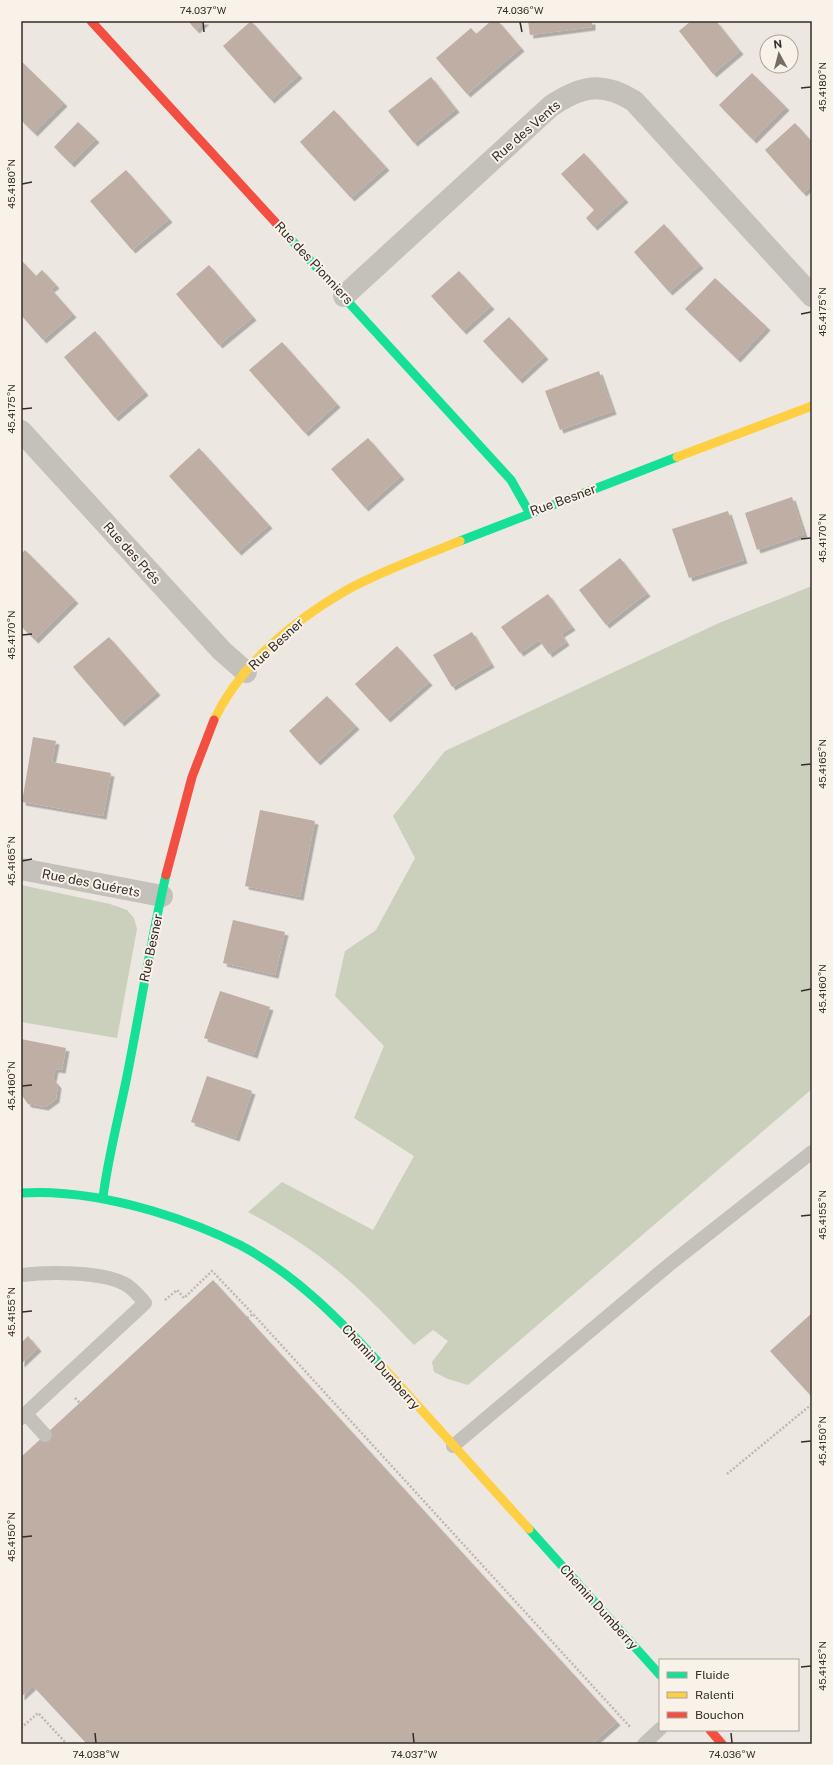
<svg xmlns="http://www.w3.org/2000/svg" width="833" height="1765" viewBox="0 0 833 1765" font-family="'Public Sans',sans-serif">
  <defs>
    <filter id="shadow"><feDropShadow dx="3.5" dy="3.5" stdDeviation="0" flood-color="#0004"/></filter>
  </defs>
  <rect width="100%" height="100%" fill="#ece7e0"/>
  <path fill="#cad0bb" d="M812,586V1089L468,1385L448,1379L434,1372L432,1362L448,1341L433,1330L414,1345C387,1317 359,1287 328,1263C303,1243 276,1227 248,1212L282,1182L373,1230L414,1156L354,1118L384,1046L335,996L345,951L376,930L415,858L393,816L445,751L719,623Z
    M21,885L110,904L127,910L134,918L137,929L117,1038L21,1022Z"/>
  <path fill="#beaea4" filter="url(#shadow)" d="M188,21H206L196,30Z
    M251,21L299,75L271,100L223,46Z
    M491,21H498L521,48L467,94L436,58L471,28L476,34Z
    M528,21H592V27L530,35Z
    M691,21H716L740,51L713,74L679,31Z
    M21,61L64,103L34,133L21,120Z
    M752,73L786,107L753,140L719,105Z
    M431,77L456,109L414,143L388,111Z
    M334,110L386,167L351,198L300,142Z
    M78,122L96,139L71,164L54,147Z
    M795,123L812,142V185L803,193L765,150Z
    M584,153L625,199L594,227L586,218L594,210L561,174Z
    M126,170L169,219L132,250L90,201Z
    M664,224L700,265L669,292L634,252Z
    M21,260L36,276L42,270L56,285L51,289L73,314L43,340L21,315Z
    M209,265L253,317L219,345L176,294Z
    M459,271L491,306L463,331L431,296Z
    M715,278L767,327L737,359L685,309Z
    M509,317L545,356L519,380L483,341Z
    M95,331L145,392L115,418L64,357Z
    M282,342L337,404L305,433L249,370Z
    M599,371L613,411L560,430L545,391Z
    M368,438L401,476L365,508L331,469Z
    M199,448L269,525L238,552L169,476Z
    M792,497L804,534L757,550L745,513Z
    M728,511L744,560L689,578L672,529Z
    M25,550L75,600L35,640L21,626V554Z
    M620,558L647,593L606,625L579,590Z
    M548,594L572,627L561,634L566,642L549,654L539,640L520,653L501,627Z
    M472,632L491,664L452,687L433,655Z
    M109,637L157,692L121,723L73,667Z
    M397,646L429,682L387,719L355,684Z
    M327,696L356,726L317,762L289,731Z
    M33,737L56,741L52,762L111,773L103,816L22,802Z
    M260,810L315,821L300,897L245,886Z
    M233,920L285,932L275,975L223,963Z
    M220,991L270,1007L254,1055L204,1038Z
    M21,1039L66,1048L62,1070L55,1069L53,1079L58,1085L56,1099L45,1107L28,1104L21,1094Z
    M207,1076L252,1091L236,1138L191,1122Z
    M213,1280L617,1722L592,1744H87L33,1686L21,1697V1457Z
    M812,1313V1397L770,1351Z
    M28,1336L38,1348L21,1364V1343Z"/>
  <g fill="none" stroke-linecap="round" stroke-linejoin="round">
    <path stroke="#bdb8b2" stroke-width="2.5" stroke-dasharray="2 2" stroke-linecap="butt" d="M165,1300L177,1290L184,1298L212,1271L253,1314
      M247,1318L253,1314L631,1728
      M75,1398L80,1403
      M727,1474L812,1404
      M21,1728L38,1713L67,1744"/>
    <path stroke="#c4c0ba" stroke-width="14" d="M21,1275C48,1272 101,1271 125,1284C133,1288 139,1296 145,1303L21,1418
      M26,1414L45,1435
      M453,1446L670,1264L812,1152
      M644,1744L660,1729"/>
    <path stroke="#c4c0ba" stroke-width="22" d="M344,296L551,106C581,86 602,81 634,101L812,296
      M21,431L222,651L246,672
      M21,869L162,896"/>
    <path stroke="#16e098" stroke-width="9" d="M276,223L511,480L529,512
      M460,541L677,457
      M21,1193C66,1190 109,1198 153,1211C183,1220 212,1231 240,1245C295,1274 340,1320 381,1365
      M103,1197C108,1158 118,1120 126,1081C140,1012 150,943 166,875
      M529,1529L660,1675"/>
    <path stroke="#ffcf43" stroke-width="9" d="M677,457L812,406
      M214,720C240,665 293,621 345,591C381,571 421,557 460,541
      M381,1365L529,1529"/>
    <path stroke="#f24e42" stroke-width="9" d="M91,21L276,223
      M166,875L192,777L214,720
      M710,1730L722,1744"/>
  </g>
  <path fill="none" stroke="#342d28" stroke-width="1.5" d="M203,22L204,32M520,22L522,32M801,88L811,87M22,184L32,182M801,314L811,312M22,409L32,408M801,539L811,538M22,635L32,634M801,765L811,764M22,861L32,859M801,991L811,989M22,1086L32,1085M801,1216L811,1215M22,1312L32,1311M801,1442L811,1441M22,1537L32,1536M801,1667L811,1666M95,1733L96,1743M413,1733L414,1743M731,1733L732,1743"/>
  <g text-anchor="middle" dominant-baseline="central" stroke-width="4" stroke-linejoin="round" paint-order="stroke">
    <g font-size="13" fill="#342d28" stroke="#f8f2e8">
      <text transform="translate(526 131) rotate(-41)">Rue des Vents</text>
      <text transform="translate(314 263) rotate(47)">Rue des Pionniers</text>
      <text transform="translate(563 500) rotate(-20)">Rue Besner</text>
      <text transform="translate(132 553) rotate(48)">Rue des Prés</text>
      <text transform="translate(276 644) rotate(-43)">Rue Besner</text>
      <text transform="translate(91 883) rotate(11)">Rue des Guérets</text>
      <text transform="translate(151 948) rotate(-78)">Rue Besner</text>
      <text transform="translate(381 1367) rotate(48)">Chemin Dumberry</text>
      <text transform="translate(599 1607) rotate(48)">Chemin Dumberry</text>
    </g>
  </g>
  <rect width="833" height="1765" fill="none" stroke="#f8f2e8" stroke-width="44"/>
  <rect x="659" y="1659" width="140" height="72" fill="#f8f2e8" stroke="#aaa39b"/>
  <rect x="667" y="1672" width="20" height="6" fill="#16e098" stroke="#aaa39b"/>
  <text x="695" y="1679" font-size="12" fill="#342d28">Fluide</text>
  <rect x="667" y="1692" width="20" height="6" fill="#ffcf43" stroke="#aaa39b"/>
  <text x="695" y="1699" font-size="12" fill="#342d28">Ralenti</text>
  <rect x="667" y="1712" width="20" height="6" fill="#f24e42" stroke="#aaa39b"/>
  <text x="695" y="1719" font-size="12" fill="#342d28">Bouchon</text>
  <g transform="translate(779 54) rotate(353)"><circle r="19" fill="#f8f2e8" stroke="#aaa39b"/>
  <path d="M0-3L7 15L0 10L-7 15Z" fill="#746e68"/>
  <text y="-6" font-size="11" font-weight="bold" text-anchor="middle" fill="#342d28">N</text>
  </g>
  <rect x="22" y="22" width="789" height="1721" fill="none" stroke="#342d28" stroke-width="1.5"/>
  <g font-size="10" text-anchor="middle" fill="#342d28">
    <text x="203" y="14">74.037°W</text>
    <text x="520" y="14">74.036°W</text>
    <text transform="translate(822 87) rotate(-90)" y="4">45.4180°N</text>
    <text transform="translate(11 184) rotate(-90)" y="4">45.4180°N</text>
    <text transform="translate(822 312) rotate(-90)" y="4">45.4175°N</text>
    <text transform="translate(11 409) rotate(-90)" y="4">45.4175°N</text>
    <text transform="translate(822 538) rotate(-90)" y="4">45.4170°N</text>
    <text transform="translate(11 635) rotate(-90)" y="4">45.4170°N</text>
    <text transform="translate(822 764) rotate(-90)" y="4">45.4165°N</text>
    <text transform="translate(11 861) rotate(-90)" y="4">45.4165°N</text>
    <text transform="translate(822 989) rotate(-90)" y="4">45.4160°N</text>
    <text transform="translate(11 1086) rotate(-90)" y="4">45.4160°N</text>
    <text transform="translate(822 1215) rotate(-90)" y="4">45.4155°N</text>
    <text transform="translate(11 1312) rotate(-90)" y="4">45.4155°N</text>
    <text transform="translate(822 1441) rotate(-90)" y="4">45.4150°N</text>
    <text transform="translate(11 1537) rotate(-90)" y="4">45.4150°N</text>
    <text transform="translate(822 1666) rotate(-90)" y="4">45.4145°N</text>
    <text x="96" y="1758">74.038°W</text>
    <text x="414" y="1758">74.037°W</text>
    <text x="732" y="1758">74.036°W</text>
  </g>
</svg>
